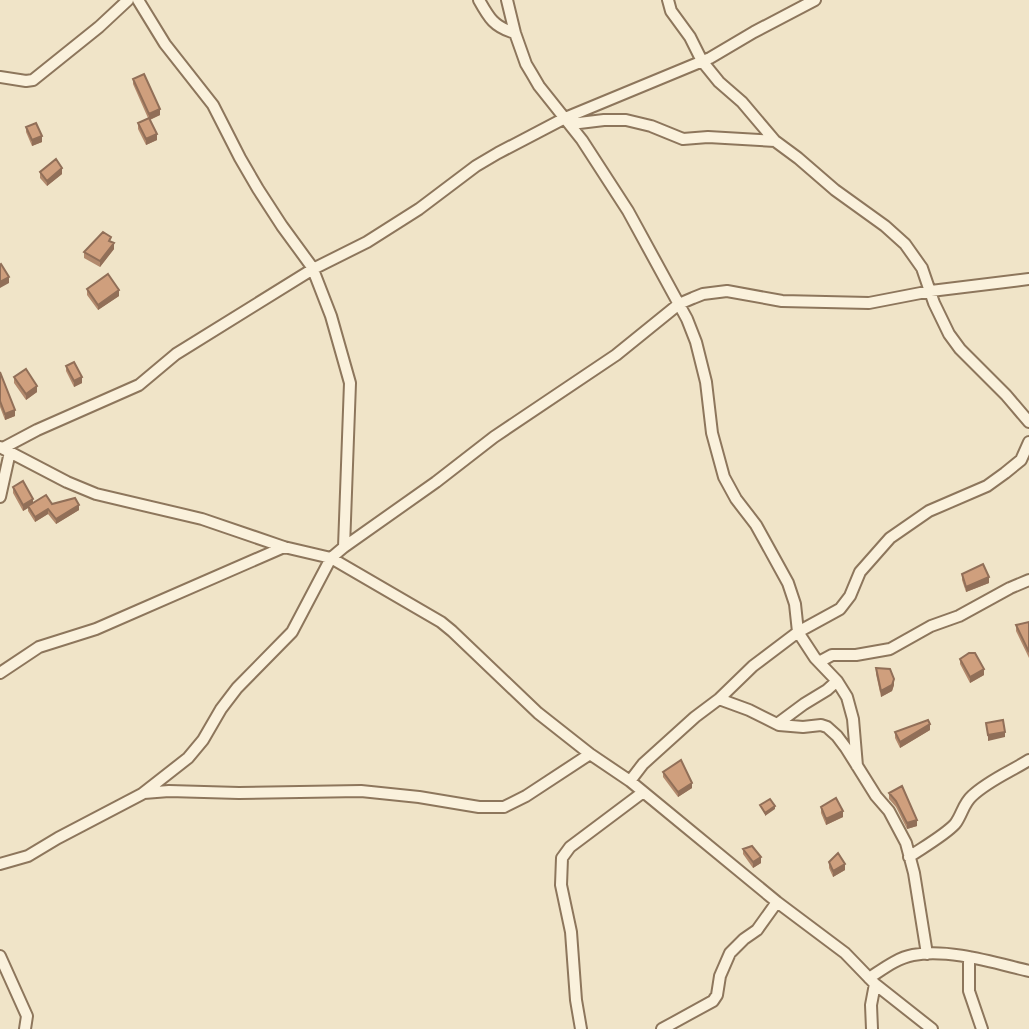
<svg xmlns="http://www.w3.org/2000/svg" width="1029" height="1029" viewBox="0 0 1029 1029" font-family="'Roboto Serif',serif">
  <rect width="100%" height="100%" fill="#f0e4c8"/>
  <g fill="none" stroke-linecap="round" stroke-linejoin="round">
    <g stroke="#8d765c" stroke-width="14">
      <path id="minor" d="M138,0L165,44L213,105L240,158L258,189L282,226L312,267L331,316L350,383L344,547
        M479,0C489,18 494,27 515,33
        M507,0L515,33L526,64L532,74L539,86L582,140L628,211L687,319L696,342L706,382L712,433L724,477L736,499L756,525L788,583L795,604L798,632L815,658L837,681L847,697L853,719L857,766
        M668,0L671,11L690,37L702,61L719,82L742,102L775,141L798,158L835,190L885,226L905,244L922,268L934,303L949,334L960,349L1006,395L1029,422
        M0,77L26,81L33,80L99,27L128,0
        M571,124L604,120H626L651,126L683,139L708,137L775,141
        M0,447L67,482L96,494L202,519L284,547L331,558L441,622L452,631L538,713L590,754L630,781L777,902L845,953L875,984L932,1029
        M3,448L37,430L139,385L176,354L313,269L367,242L419,209L476,166L498,153L565,118L710,58L754,32L815,0
        M0,497L10,452
        M819,662L832,655H856L890,649L931,626L959,616L1010,588L1029,580
        M0,673L39,647L96,629L284,547
        M719,699L749,710L779,725L803,727L821,725L827,727L837,736L846,748L876,796L889,811L906,843L914,873L927,954
        M777,724L804,704L827,690L837,681
        M630,781L643,764L695,717L719,699L753,666L798,632L840,609L850,596L860,572L890,538L929,511L987,486L1005,473L1021,460L1029,442
        M144,793L169,791L239,793L361,791L419,797L479,807H504L526,796L590,754
        M909,857C922,848 945,835 955,824C962,815 963,804 972,796C989,780 1010,772 1029,760
        M0,864L28,856L58,838L142,794L188,758L203,740L221,709L237,688L292,632L331,558L344,547L436,482L494,437L616,355L679,304L693,298L703,294L727,291L782,301L869,303L931,291L1029,279
        M0,956L27,1016L25,1029
        M969,957V991L982,1029
        M869,978C883,969 897,958 913,955C948,948 995,963 1029,971
        M581,1029L576,1000L571,932L561,885L562,858L570,847L642,793
        M662,1029L713,1001L717,995L720,976L730,953L744,939L757,930L777,902
        M872,1029L871,1005L875,984"/>
    </g>
    <use href="#minor" stroke="#faf1dc" stroke-width="10"/>
  </g>
  <path fill="#b2896c" d="M133,79L160,115L150,120L157,140L146,145L138,129V123L148,118L133,84Z
    M26,127L42,142L32,146L26,132Z
    M40,172L62,174L47,186L40,178Z
    M111,242L114,249L100,267L84,258V252Z
    M87,289L119,296L98,310L87,295Z
    M66,366L82,383L74,387L66,371Z
    M0,372L15,416L5,420L0,407Z
    M14,377L37,392L26,400L14,383Z
    M13,487L33,503L52,504L79,510L56,524L48,514L35,522L28,511V508L23,511L13,493Z
    M962,574L989,583L966,592L962,580Z
    M1029,622V658L1016,631V625Z
    M960,659L984,675L970,683L960,664Z
    M876,668L894,685L892,691L881,697L876,674Z
    M930,730L900,748L895,738V732Z
    M663,772L692,788L678,797L663,777Z
    M889,793L917,826L907,829L896,807L889,799Z
    M821,807L843,817L826,825L821,813Z
    M743,849L761,863L753,868L743,854Z
    M829,862L845,870L833,877L829,868Z"/>
  <path fill="#916f58" d="M160,109V115L149,120V114Z
    M157,134V140L146,145V139Z
    M42,136V142L32,146V140Z
    M62,168V174L47,186V181Z
    M114,243V249L100,267V261Z
    M9,277V283L0,288V282Z
    M119,290V296L98,310V305Z
    M82,377V383L74,387V381Z
    M37,386V392L26,400V394Z
    M15,410V416L5,420V414Z
    M33,499V505L23,511V505Z
    M79,505V510L56,524V519Z
    M48,509V514L35,522V517Z
    M989,577V583L966,592V587Z
    M984,669V675L970,683V677Z
    M894,679V685L892,691L881,697V691Z
    M930,724V730L900,748V742Z
    M1005,732V737L988,741V735Z
    M692,783V788L678,797V792Z
    M775,806V809L765,816V813Z
    M843,811V817L826,825V819Z
    M917,820V826L907,829V823Z
    M761,857V863L753,868V862Z
    M845,864V870L833,877V871Z"/>
  <path fill="#cf9f7d" stroke="#916f58" stroke-width="2" d="M144,74L160,109L149,114L133,79Z
    M149,118L157,134L146,139L138,123Z
    M36,123L42,136L32,140L26,127Z
    M56,159L62,168L47,181L40,172Z
    M103,232L111,237L109,241L114,243L100,261L84,252Z
    M1,264L9,277L0,282V265Z
    M108,274L119,290L98,305L87,289Z
    M74,362L82,377L74,381L66,366Z
    M26,369L37,386L26,394L14,377Z
    M0,372L15,410L5,414L0,401Z
    M23,481L33,499L23,505L13,487Z
    M46,495L52,504L75,498L79,505L56,519L48,509L35,517L28,506Z
    M983,564L989,577L966,587L962,574Z
    M1029,622V652L1016,625Z
    M969,653H975L984,669L970,677L960,659Z
    M876,668L890,669L894,679L892,685L881,691Z
    M928,720L930,724L900,742L895,732Z
    M1003,720L1005,732L988,735L986,723Z
    M681,760L692,783L678,792L663,772Z
    M902,786L917,820L907,823L896,801L889,793Z
    M836,798L843,811L826,819L821,807Z
    M770,799L775,806L765,813L760,805Z
    M752,846L761,857L753,862L743,849Z
    M838,853L845,864L833,871L829,862Z"/>
</svg>
